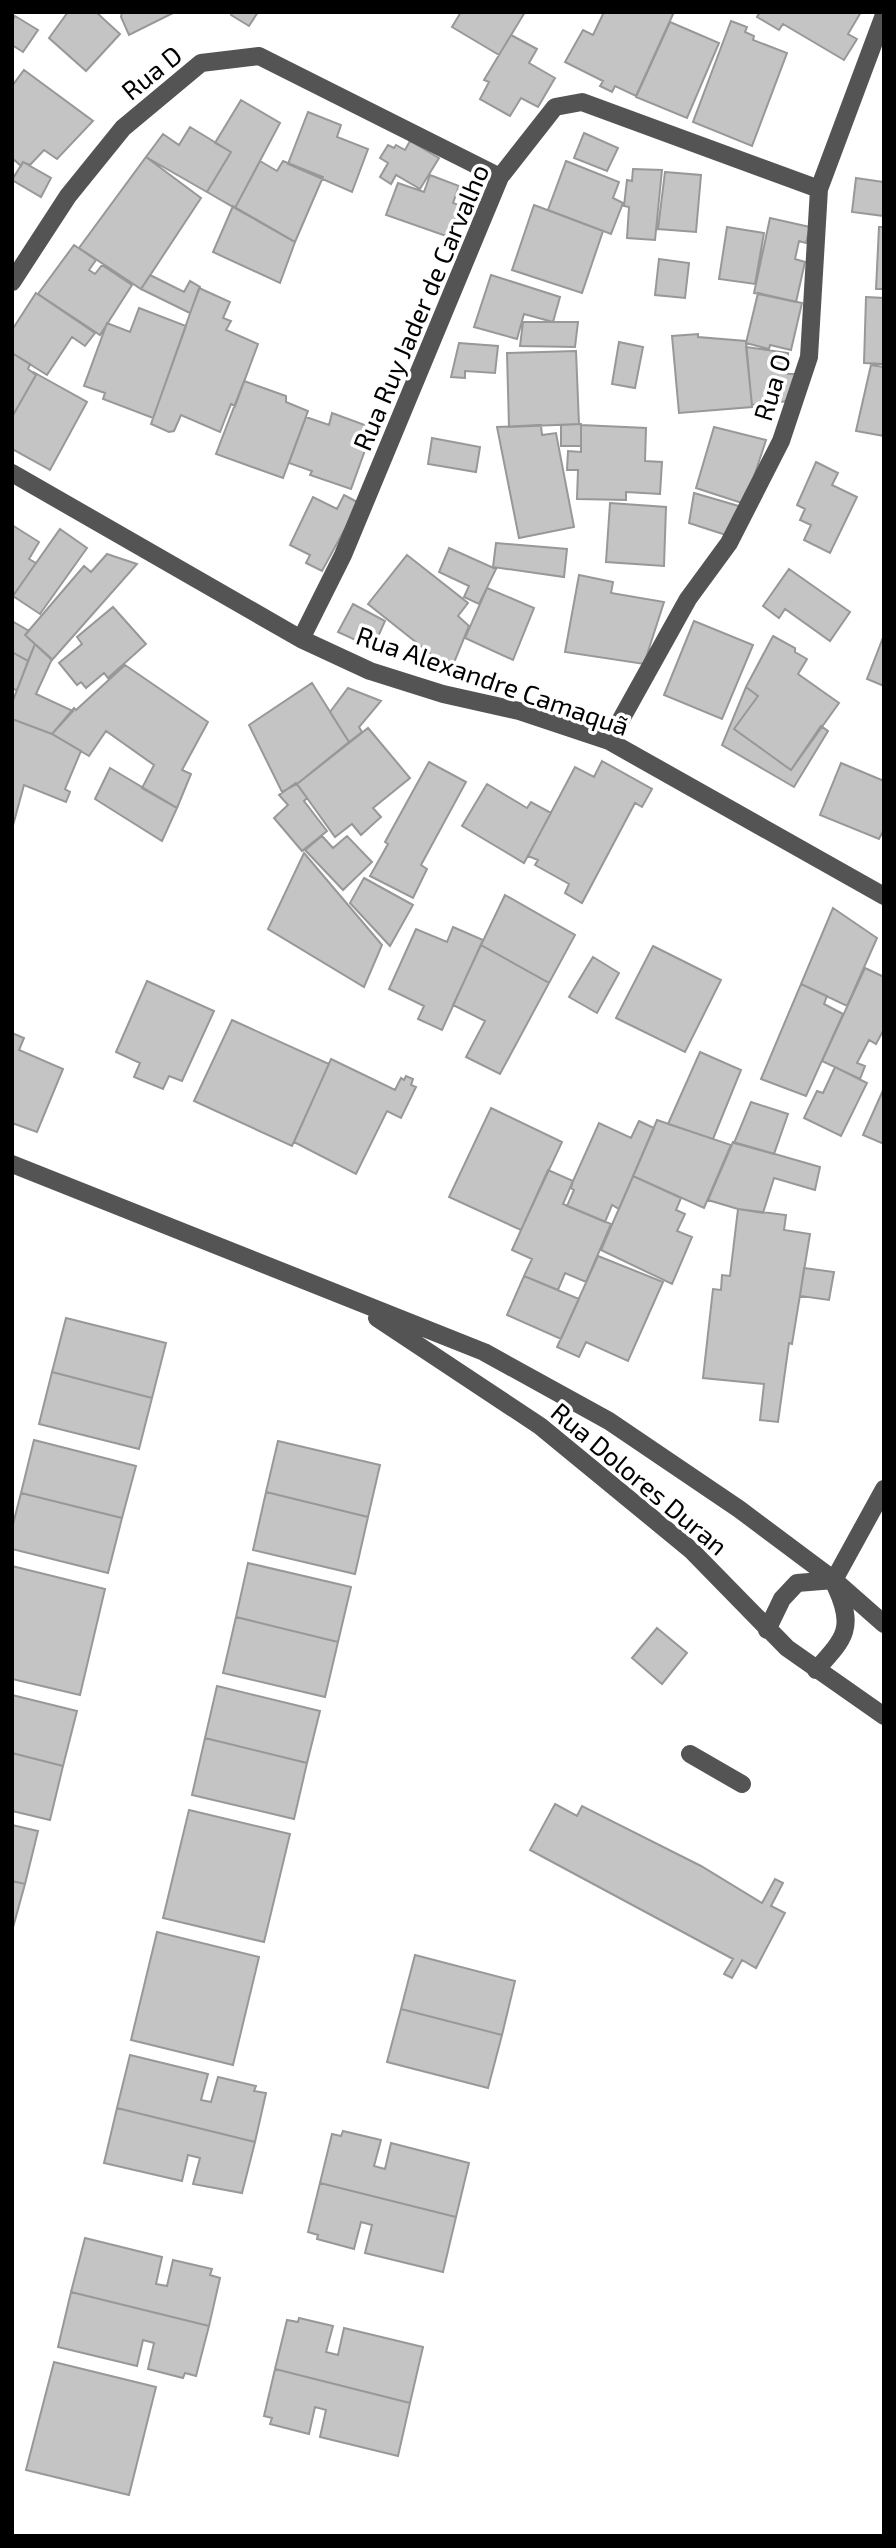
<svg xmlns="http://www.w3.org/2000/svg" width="896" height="2548" viewBox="0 0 896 2548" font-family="'Exo 2',sans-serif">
  <rect width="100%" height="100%" fill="#fff"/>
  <path fill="#c4c4c4" stroke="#989898" stroke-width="2" d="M68,12H96L120,34L86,71L49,38Z
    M122,12H175L129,35L121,17Z
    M233,12H258L249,26L231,15Z
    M461,12H525L499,55L452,27Z
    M604,12H674L636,96L615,86L612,92L600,86L603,81L565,62L583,30L593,35Z
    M760,12H861L848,34L857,39L844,60L783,24L779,30L757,17Z
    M15,16L38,30L23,52L12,45V21Z
    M731,21L747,27L745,32L754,36L753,40L787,53L752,146L693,122Z
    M670,22L719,43L687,118L636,97Z
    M511,35L537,49L529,63L555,78L538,107L521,98L510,116L480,99L489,82L484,80Z
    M24,70L93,121L57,159L44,150L30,165L23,162L21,166L12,158V86Z
    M241,100L280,123L235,208L207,192L231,152L215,143Z
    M308,112L341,125L337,137L368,149L352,192L288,164Z
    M190,127L231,152L207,192L146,157L163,134L179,145Z
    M584,133L618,148L607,171L574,158Z
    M410,141L439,158L420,189L396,175L391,184L380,177L388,163L380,158L388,145L394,148L396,145L405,150Z
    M146,157L201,198L141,289L79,248Z
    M260,161L277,171L283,161L323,177L295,242L235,208Z
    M566,161L619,182L613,198L623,203L611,234L548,210Z
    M23,162L51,178L41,197L12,180Z
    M633,169L662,170L655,240L627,238L629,207L624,206L627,180L632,181Z
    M665,172L701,175L696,232L658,229Z
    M430,175L459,186L453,203L461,206L449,237L386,215L398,183L424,192Z
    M856,178L884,182V216L852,212Z
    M534,205L603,231L582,293L512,270Z
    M233,206L295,242L280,283L213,252Z
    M770,218L810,227L806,243L799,241L795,259L805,262L796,302L754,293Z
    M727,227L764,233L755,284L719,279Z
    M879,227H884V289H876Z
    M74,245L96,260L89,270L95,274L102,265L132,285L100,335L38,294Z
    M659,259L689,263L685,298L655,295Z
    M150,275L184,292L190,281L200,287L190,313L141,289Z
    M491,275L560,297L553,322L524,314L517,339L474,327Z
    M199,288L230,302L223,318L231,321L226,330L258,344L235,406L231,404L220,432L181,415L174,431L169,432L151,424Z
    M36,293L95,333L85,346L72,337L47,375L12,353V330Z
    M758,293L802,303L791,350L770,345L769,349L746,343Z
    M866,297L884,298V364L864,363Z
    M139,308L186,326L153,418L103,399L105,393L84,386L107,323L130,332Z
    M523,322H578L575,347L520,346Z
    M698,334V337L746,341L752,407L679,413L672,336Z
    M619,342L643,347L635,388L612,384Z
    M459,343L498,346L495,373L465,371V378L451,377Z
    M746,347L788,353V374H800L788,401L752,405Z
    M576,351L579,424L509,427L507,353Z
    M12,353L30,364L28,369L36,375L12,417Z
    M871,365L884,367V436L856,431Z
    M35,373L87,402L50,470L12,449V417L36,375Z
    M244,381L286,396V402L308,411L283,478L216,454Z
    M332,413L373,428L351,489L310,475L312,471L289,463L306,417L329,425Z
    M581,424V446H561V425Z
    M541,425L542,435L556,433L574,527L519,538L497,427Z
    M581,425L646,428L645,461L662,462L660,494L626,492V500L577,499L578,470H567L568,451L581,452Z
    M714,427L766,440L745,504L696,488Z
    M432,438L480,447L476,472L428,464Z
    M816,462L838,473L832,485L857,497L830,553L804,540L811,525L800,520L805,509L797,505Z
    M694,493L742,507L729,536L689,523Z
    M344,495L359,503L322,571L306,563L310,555L290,545L313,497L337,509Z
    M610,503L666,507L664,566L606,562Z
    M12,525L39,542L29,559L36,563L13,596Z
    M60,529L87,548L40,614L13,596Z
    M496,543L567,549L564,577L493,567Z
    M449,548L496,569L479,604L464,597L469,586L439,572Z
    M107,554L137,564L52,660L25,635L84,566L91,572Z
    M407,555L468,603L458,616L469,626L451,670L368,604Z
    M789,569L850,612L830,641L785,609L779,618L763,606Z
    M579,575L613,582L611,593L664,602L644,664L565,652Z
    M487,588L534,608L513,660L465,638Z
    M353,604L385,621L373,648L338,632Z
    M113,607L146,644L108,678L104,673L86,688L81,682L77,685L59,663L82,644L77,637Z
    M12,621L29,631L25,635L35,644L28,661L12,652Z
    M694,621L753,645L722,719L664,695Z
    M884,635V686L867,679Z
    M773,636L795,648V652L807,659L798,674L839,703L791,770L734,729L758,696L746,687Z
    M35,644L52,659L36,694L73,711L52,734L12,719V703Z
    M12,652L28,661L17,690L12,689Z
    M125,665L208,722L182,770L191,774L177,808L142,788L154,765L106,731L89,756L52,734L74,708L76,710Z
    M312,683L349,742L297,784L282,792L249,725Z
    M746,687L758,696L734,729L791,770L821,726L828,731L794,787L722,745Z
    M348,688L381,701L359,727L362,732L349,742L330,712Z
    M12,719L52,734L81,751L65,789L70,792L66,802L24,785L12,829Z
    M368,728L410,778L373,808L381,817L361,835L352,824L335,837L297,784Z
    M602,761L652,789L642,807L635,803L582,903L565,893L569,884L535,865L538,860L528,856L575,767L594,777Z
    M429,762L466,782L421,865L427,869L413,898L370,876L388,844L385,842Z
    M841,763L884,781V829L879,839L820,815Z
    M110,768L177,808L162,841L95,799Z
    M296,783L307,798L304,801L327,831L302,851L274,818L288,805L279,795Z
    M487,784L527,808L531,802L551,813L524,863L462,826Z
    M322,836L333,848L347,836L372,862L343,890L305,850Z
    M304,853L382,945L364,987L268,929Z
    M364,878L413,905L390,946L350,903Z
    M505,895L575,935L549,983L481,945Z
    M833,908L877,938L847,1006L801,984Z
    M453,927L483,940L442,1030L418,1019L424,1006L389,989L416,929L447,942Z
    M481,945L549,983L500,1074L466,1057L485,1021L453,1005Z
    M653,946L721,980L685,1052L616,1018Z
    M593,957L619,973L597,1013L569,997Z
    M865,968L884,977V1029L876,1044L869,1040L857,1063L865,1066L860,1079L822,1061Z
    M147,981L214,1011L182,1081L169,1076L163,1089L134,1077L140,1063L116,1052Z
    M801,984L827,996L824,1004L843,1014L806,1096L761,1079Z
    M232,1020L329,1064L292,1146L194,1101Z
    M12,1033L24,1038L19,1050L63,1069L37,1132L12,1123Z
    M700,1052L741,1070L713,1139L668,1124Z
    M331,1059L395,1090L401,1078L404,1080L406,1076L413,1079L411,1085L416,1087L401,1118L387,1111L356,1174L294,1142Z
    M835,1067L867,1083L841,1136L804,1118L817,1091L823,1093Z
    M884,1088V1144L863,1135Z
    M751,1102L788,1114L774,1154L734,1143Z
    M491,1108L562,1142L521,1230L449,1197Z
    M657,1120L731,1145L704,1208L633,1176Z
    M639,1121L654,1128L619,1209L612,1205L605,1222L567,1206L574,1190L571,1188L573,1181L599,1123L631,1138Z
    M733,1142L820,1167L815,1190L774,1178L763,1213L738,1209L708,1200Z
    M548,1170L573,1181L563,1204L611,1224L586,1282L565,1273L558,1290L524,1276L532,1259L512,1250Z
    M633,1176L681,1198L676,1210L685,1214L677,1231L692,1237L672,1284L601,1250Z
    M738,1209L786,1215L784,1230L810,1234L792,1344L789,1343L778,1422L760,1420L764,1384L703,1378L713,1289L721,1290L722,1275L730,1276Z
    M598,1256L663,1282L628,1361L586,1342L579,1357L557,1347Z
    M804,1268L834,1272L829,1300L800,1296Z
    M524,1276L579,1299L561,1339L507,1315Z
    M66,1318L166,1343L152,1398L52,1372Z
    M52,1372L152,1398L139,1449L39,1424Z
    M34,1440L136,1466L122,1518L21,1493Z
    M278,1441L380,1465L368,1517L266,1492Z
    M266,1492L368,1517L355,1574L253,1550Z
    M21,1493L122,1518L108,1573L12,1549V1528Z
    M248,1563L351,1587L338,1642L236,1617Z
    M12,1566L105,1589L80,1695L12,1679Z
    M236,1617L338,1642L325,1697L223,1673Z
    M657,1628L687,1653L662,1684L632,1658Z
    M217,1686L320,1711L307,1763L205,1738Z
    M12,1695L77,1711L63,1766L12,1753Z
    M205,1738L307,1763L294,1819L192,1795Z
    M12,1753L63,1766L50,1820L12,1811Z
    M555,1804L577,1816L582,1806L701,1866L762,1903L775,1879L783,1883L771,1906L785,1913L756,1968L742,1960L732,1978L724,1974L733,1959L530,1850Z
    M189,1810L290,1834L264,1942L163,1918Z
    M12,1825L38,1831L25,1884L12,1881Z
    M12,1881L25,1884L12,1931Z
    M157,1932L259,1957L233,2065L131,2040Z
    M415,1955L515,1981L502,2035L401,2009Z
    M401,2009L502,2035L488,2088L387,2062Z
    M130,2055L208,2074L201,2100L211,2102L218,2077L256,2086L254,2091L266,2093L255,2142L117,2108Z
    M117,2108L255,2142L242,2193L193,2184L200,2158L188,2155L182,2181L104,2163Z
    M343,2131L381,2140L374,2166L385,2169L391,2143L469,2163L456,2217L320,2183L332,2134L341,2136Z
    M320,2183L456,2217L443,2272L365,2253L372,2225L361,2222L354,2249L317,2239L318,2235L308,2232Z
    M85,2238L162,2257L156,2284L167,2286L173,2260L212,2269L210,2275L220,2278L209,2326L71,2292Z
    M71,2292L209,2326L196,2376L185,2373L183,2378L148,2369L154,2343L143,2340L137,2366L58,2347Z
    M299,2318L333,2326L326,2352L338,2355L344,2328L423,2347L410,2403L275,2369L287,2320L298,2322Z
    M54,2362L156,2387L129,2495L26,2470Z
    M275,2369L410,2403L398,2456L320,2437L326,2410L315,2407L309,2434L270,2424L272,2418L264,2416Z"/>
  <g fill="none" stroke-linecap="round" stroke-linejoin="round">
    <path stroke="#545454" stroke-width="18" d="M12,282L68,196L123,128L201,63L259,56L500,177
      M12,473L301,639L370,671L443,694L519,711L609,741L884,896
      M301,639L343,555L500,177L555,107L582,102L819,189
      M609,741L688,599L729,543L781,441L809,357L819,189L884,15
      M12,1164L484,1352L609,1421L739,1509L834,1580L884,1624
      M377,1318L540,1426L691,1550L787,1648L884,1716
      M834,1580L884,1489
      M767,1630L782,1599L797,1583L834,1580
      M816,1670C845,1638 855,1628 836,1587
      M690,1754L742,1784"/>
  </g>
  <g text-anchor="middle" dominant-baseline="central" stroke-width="7" stroke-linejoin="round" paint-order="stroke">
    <g font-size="26" fill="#000" stroke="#fff">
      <text transform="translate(151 72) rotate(-39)">Rua D</text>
      <text transform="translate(420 307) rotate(-67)">Rua Ruy Jader de Carvalho</text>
      <text transform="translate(771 387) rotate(-73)">Rua O</text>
      <text transform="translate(493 680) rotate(19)">Rua Alexandre Camaquã</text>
      <text transform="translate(640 1478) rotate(40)">Rua Dolores Duran</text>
    </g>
  </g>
  <rect width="896" height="2548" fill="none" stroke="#000000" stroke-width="28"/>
</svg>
